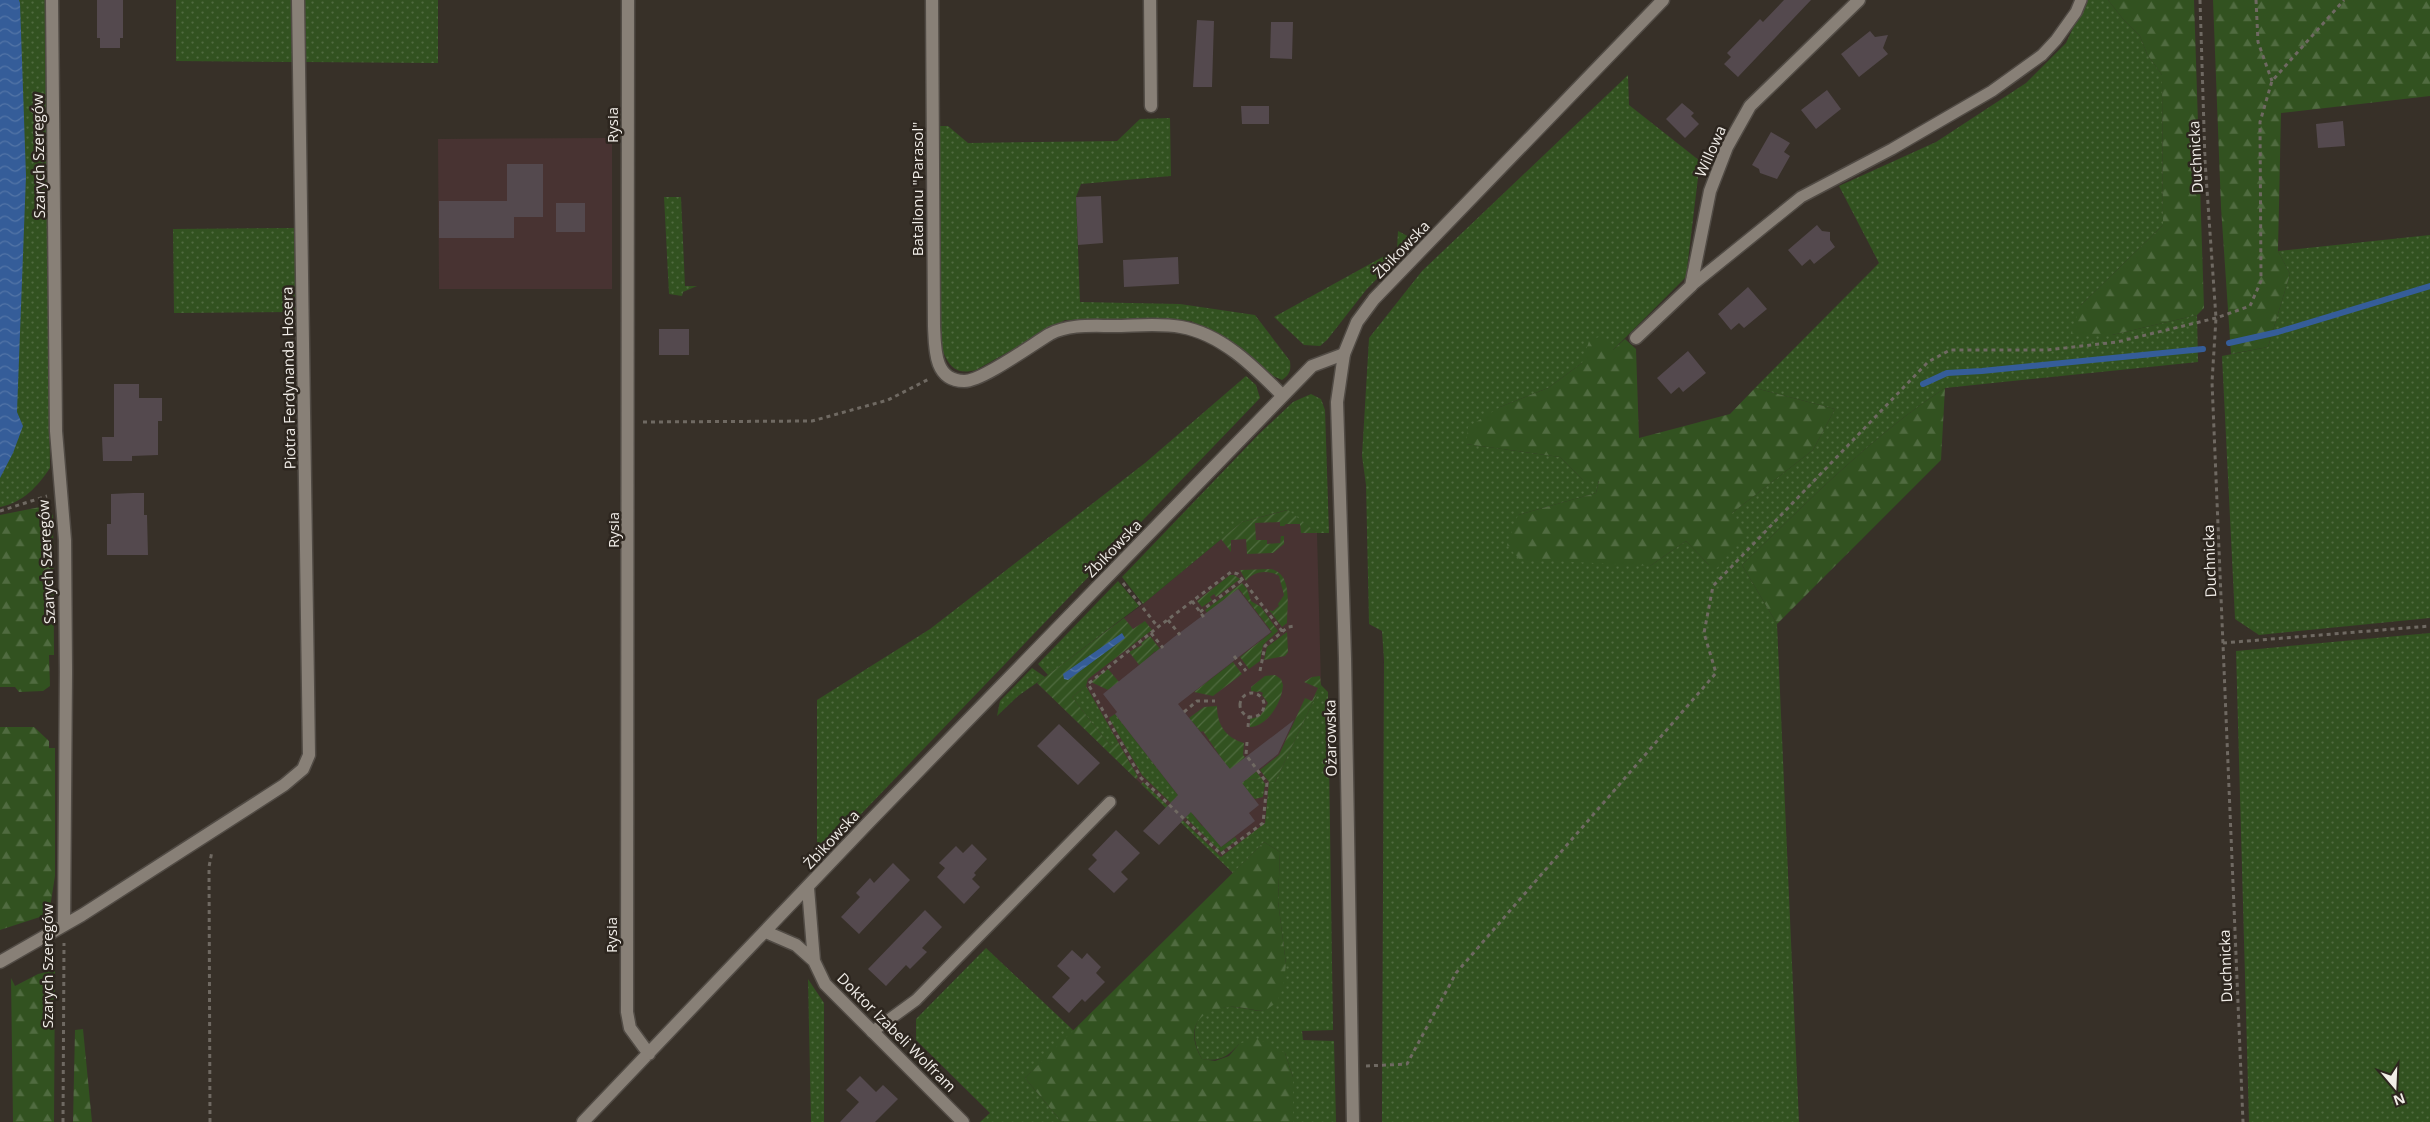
<svg xmlns="http://www.w3.org/2000/svg" width="2430" height="1122" viewBox="0 0 2430 1122" font-family="'Open Sans',sans-serif">
  <defs>
    <pattern id="grass-dots" width="8" height="8" patternUnits="userSpaceOnUse" patternTransform="scale(1.25)"><rect width="8" height="8" fill="#325220"/><path d="M2 2h.1M6 6h.1" fill="none" stroke="#506b40" stroke-width="1.8" stroke-linecap="round"/></pattern>
    <pattern id="forest-firs" width="22" height="20" patternUnits="userSpaceOnUse" patternTransform="scale(1.25)"><rect width="22" height="20" fill="#325220"/><path d="M5 1l3.5 6h-7zM16 11l3.5 6h-7z" fill="#506b40"/></pattern>
    <pattern id="garden-furrows" width="10" height="10" patternUnits="userSpaceOnUse" patternTransform="scale(1.25)"><rect width="10" height="10" fill="#325220"/><path d="M-1 1l2-2M0 10L10 0M9 11l2-2" fill="none" stroke="#506b40"/></pattern>
    <pattern id="water-waves" width="16" height="10" patternUnits="userSpaceOnUse" patternTransform="scale(1.25)"><rect width="16" height="10" fill="#355d99"/><path d="M0 5q4-4 8 0t8 0" fill="none" stroke="#5375a7"/></pattern>
  </defs>
  <rect width="100%" height="100%" fill="#373028"/>
  <path fill="#483332" d="M612,138V289H439L438,139Z
    M1288,510L1317,533L1321,685L1268,797L1264,842L1233,873L1037,683L1143,604L1242,522Z"/>
  <path fill="url(#grass-dots)" d="M0,0H45L50,468C37,487 24,502 0,507Z
    M176,0H293L294,62L176,61Z
    M304,0H438V63L306,62Z
    M2086,0H2108L2123,19L2140,36L2147,54L2162,75L2163,225L2081,305L2112,335L2197,315L2198,362L1945,388C1869,438 1807,503 1742,565L1777,624L1799,1122H1382L1384,660L1382,631L1369,624L1366,485L1362,456L1369,338L1422,271L1628,75L1629,105L1700,161L1686,277L1613,350L1582,363L1548,388L1500,407L1466,444L1560,457L1583,480H1599L1596,493L1518,515L1650,566L1686,541L1709,565L1732,513L1813,450L1835,409L1755,388L1879,263L1839,186L1936,142L2026,83L2066,43Z
    M1170,118L1171,176L1081,184L1076,197L1080,302L1180,304L1255,315L1290,361C1291,371 1290,374 1282,380L1273,376L1221,336L1191,321L1159,319L1065,320L976,370C952,376 948,363 939,343L938,126H948L968,143L1117,141L1140,119Z
    M664,197H681L685,286H697L683,292L682,296L669,294Z
    M297,228L299,312L174,313L173,229Z
    M1398,231L1415,240L1366,290L1327,340L1320,346L1304,345L1274,317L1397,249Z
    M2430,235V618L2259,635L2235,619L2222,356L2268,347L2290,274L2278,251Z
    M1246,376L1256,385L1260,398L817,860V700L930,629L1145,463Z
    M1311,394L1321,399L1325,410L1329,533H1317L1287,510L1242,522L1143,604L1122,577L1259,434L1293,402Z
    M1118,581L1139,606L1048,675L1038,664Z
    M2430,633V1122H2249L2236,651Z
    M1032,668L1045,677L1018,696L997,716L1000,701Z
    M1321,685L1328,692L1333,1030L1302,1031L1303,1040L1334,1041L1336,1122H1293V1077L1285,1053L1239,1044C1227,1057 1220,1062 1202,1059C1186,1030 1196,1006 1232,1007C1243,1007 1253,1011 1264,1011L1286,964L1278,901L1280,852L1264,842L1233,873L1141,784L1143,782L1221,857L1265,823L1269,782H1275Z
    M1086,686L1118,742L1111,747L1072,697Z
    M1115,714L1202,826L1204,825L1221,847L1235,837L1237,840L1221,852L1142,775L1109,718Z
    M1262,779L1265,784L1263,797L1255,799L1245,789L1240,780Z
    M986,948L1074,1031L1025,1078L1060,1120L1064,1122H980L990,1113L916,1040V1019Z
    M808,979L824,1003V1122H811Z"/>
  <path fill="url(#forest-firs)" d="M2108,0H2194L2204,308L2197,315L2112,335L2070,336L2081,305L2163,225L2162,75L2147,54L2140,36L2123,19Z
    M2213,0H2430V96L2281,113L2278,251L2290,274L2268,347L2231,354L2221,207Z
    M1601,336L1613,350L1625,339L1636,349L1639,438L1730,414L1755,388L1835,409L1813,450L1732,513L1745,533L1717,568L1709,565L1686,541L1650,566L1519,559L1507,545L1518,515L1596,493L1599,481L1583,480L1560,457L1466,444L1468,427L1500,407L1548,388L1582,363L1589,341Z
    M1945,388L1941,460L1777,624L1742,565C1807,503 1869,438 1945,388Z
    M40,507L53,515L54,655H49L50,686L43,691L19,692L15,687H0V515Z
    M0,727H34L49,741V748H55V876L49,914L0,930Z
    M1264,842L1280,852L1278,901L1286,964L1283,989L1276,1003L1264,1011C1253,1011 1240,1006 1230,1007C1196,1010 1185,1030 1202,1059L1215,1061L1229,1056L1239,1044L1255,1038L1267,1043L1285,1053L1293,1077V1122H1064L1060,1120L1025,1078Z
    M55,970L54,1122H13L11,978L15,986L38,974Z
    M83,1029L92,1122H73L75,1030Z"/>
  <path fill="url(#garden-furrows)" d="M1288,510L1317,533H1301L1300,524H1286L1284,526H1280V522L1255,523L1256,540H1267V544L1280,543L1281,536H1284V544L1273,553L1247,554L1246,539L1231,540V552L1221,539L1242,522Z
    M1271,569C1293,574 1287,605 1287,623L1282,627L1269,610L1273,611L1279,606L1278,604L1284,595L1279,576C1269,570 1254,570 1246,581L1240,570Z
    M1230,575H1234L1240,579L1216,597L1214,594L1210,597L1212,600L1202,607L1197,601Z
    M1242,583L1247,589L1251,601L1261,607L1278,631L1263,645L1260,661L1249,669L1240,657L1272,632L1239,589L1207,613L1205,610Z
    M1124,618L1133,629L1145,621L1152,630L1088,679L1086,686L1072,697L1111,747L1118,742L1138,777L1136,779L1037,683Z
    M1287,632L1288,652L1285,656L1264,660L1267,647Z
    M1150,636L1160,649L1156,653L1155,651L1140,666L1129,652L1142,645L1141,643Z
    M1233,662L1242,674L1213,696L1194,692Z
    M1108,669L1119,682L1108,690L1091,682Z
    M1275,675L1281,679L1283,685C1282,702 1268,726 1250,727V719L1260,716L1268,703L1262,695L1263,693L1259,691L1258,692L1251,691V687L1265,676Z
    M1320,676L1321,685L1275,782H1269L1260,770L1279,755L1305,698L1312,701L1318,688L1304,682L1312,677Z
    M1217,706C1217,725 1226,738 1244,743L1243,755L1262,779L1240,780L1230,771L1203,731L1201,732L1189,718L1204,707Z"/>
  <path fill="url(#water-waves)" d="M0,0H19L20,3L26,176L17,412L23,426L13,453L0,478Z
    M1122,633L1125,638L1068,680L1064,679L1063,674Z"/>
  <g fill="none" stroke-linecap="round" stroke-linejoin="round">
    <path stroke="#355d99" stroke-width="6" d="M2229,343L2278,332L2430,286
      M1923,384L1947,373L1982,371L2203,349"/>
  </g>
  <path fill="#54494e" d="M97,0H123V38H120V48H100V38H97Z
    M1784,0H1811L1738,77L1724,64L1731,57L1727,53L1760,19L1763,22Z
    M1197,20L1214,21L1212,87H1193Z
    M1271,22H1293L1292,59L1270,58Z
    M1870,31L1875,37L1888,35L1883,48L1888,54L1859,77L1841,54Z
    M1827,90L1841,109L1816,129L1801,110Z
    M1682,103L1694,113L1691,116L1699,124L1685,138L1666,119Z
    M1241,106H1269V124H1242Z
    M2343,121L2345,146L2318,148L2316,124Z
    M1771,132L1790,143L1784,152L1790,156L1777,179L1760,173L1759,169L1752,165Z
    M507,164H543V217H514V238H439V201H507Z
    M1101,196L1103,243L1078,245L1076,197Z
    M556,203H585V232H556Z
    M1817,225L1822,231L1830,232V240L1835,247L1814,264L1810,259L1802,266L1788,250Z
    M1178,257L1179,284L1124,287L1123,260Z
    M1748,287L1767,309L1744,328L1739,323L1731,330L1718,314Z
    M659,329H689V355H659Z
    M1688,351L1706,373L1683,392L1679,387L1671,394L1657,378Z
    M114,384H139V398H162V421H158V455L132,456V461H103L102,437H114Z
    M133,493H144V515H147L148,555H107V524H111V494Z
    M1238,589L1271,632L1178,704L1230,769L1294,720L1278,754L1242,783L1259,805L1249,813L1255,821L1221,847L1191,812L1159,845L1143,831L1178,795L1115,714L1117,712L1103,694L1174,637Z
    M1059,724L1100,763L1078,785L1037,746Z
    M1116,830L1140,853L1121,872L1128,879L1114,893L1088,869L1097,860L1092,855Z
    M972,844L987,859L974,873L976,875L972,879L980,887L964,904L937,877L945,868L939,863L956,846L963,853Z
    M893,863L910,880L859,934L841,917L860,897L856,893L870,878L874,883Z
    M925,910L942,927L922,948L927,952L910,969L906,965L886,986L868,969Z
    M1072,950L1082,959L1087,953L1101,967L1096,973L1105,982L1085,1002L1082,999L1069,1013L1052,997L1070,978L1057,966Z
    M860,1076L876,1092L883,1085L898,1099L875,1122H840L859,1102L846,1090Z"/>
  <g fill="none" stroke-linecap="round" stroke-linejoin="round">
    <g stroke="#514b45" stroke-width="14">
      <path id="service" d="M1691,286L1801,197L1892,149L1992,91L2042,55L2056,40L2076,12L2081,0
        M872,1032L916,1000L1110,802"/>
    </g>
    <g stroke="#514b45" stroke-width="15">
      <path id="minor" d="M52,0L56,431L65,540L66,672L64,925
        M628,0L627,1012L630,1028L649,1054
        M932,0L934,326C935,349 934,381 964,381C981,382 1033,344 1050,334C1069,324 1092,326 1113,326C1135,326 1160,323 1181,327C1222,334 1255,368 1283,396
        M1150,0L1151,106
        M1636,338L1691,286L1710,191L1727,147L1750,106L1859,0
        M808,888L814,961L825,984L963,1122
        M766,932L796,945L814,961
        M0,962L82,915L284,785L303,769L309,755L298,0
        M583,1122L869,822L1312,366L1344,354"/>
    </g>
    <g stroke="#514b45" stroke-width="15">
      <path id="secondary" d="M1353,1122L1345,658L1337,402L1344,354L1357,322L1374,299L1663,0"/>
    </g>
    <path stroke="#6f6962" stroke-width="3" stroke-dasharray="4 4" stroke-linecap="butt" d="M2200,0L2205,161L2216,318L2212,382L2243,1122
      M2256,0L2258,42L2272,81
      M643,422L812,421L888,400L929,379
      M0,511L47,496
      M1123,583L1158,627
      M1192,601L1205,619
      M1200,612L1242,580
      M1168,620L1180,635
      M1151,633L1163,648
      M2223,643L2430,626
      M1234,656L1246,671
      M1260,671L1265,646L1288,627L1295,626
      M1240 705a12 12 0 1 1 24 0a12 12 0 1 1-24 0Z
      M1184,712L1197,701H1215
      M1248,727L1249,716
      M1247,742L1246,755L1267,783L1263,823L1221,854L1141,778L1088,684L1158,627L1231,572L1238,574L1282,631
      M1366,1066L1407,1064L1456,973L1716,673L1704,633L1713,586L1928,362L1950,350H2047L2117,342L2216,318L2250,306L2261,281L2260,122L2272,81L2344,0
      M63,1122L64,943
      M210,1122L209,867L212,851"/>
    <use href="#service" stroke="#888077" stroke-width="11"/>
    <use href="#minor" stroke="#888077" stroke-width="12"/>
    <use href="#secondary" stroke="#888077" stroke-width="12"/>
  </g>
  <g text-anchor="middle" dominant-baseline="central" stroke-width="5" stroke-linejoin="round" paint-order="stroke">
    <g font-size="15" fill="#f1ede8" stroke="#2d261f">
      <text transform="translate(612 125) rotate(-90)">Rysia</text>
      <text transform="translate(1710 151) rotate(-66)">Willowa</text>
      <text transform="translate(38 156) rotate(-91)">Szarych Szeregów</text>
      <text transform="translate(2195 157) rotate(-93)">Duchnicka</text>
      <text transform="translate(917 189) rotate(-90)">Batalionu "Parasol"</text>
      <text transform="translate(1401 249) rotate(-46)">Żbikowska</text>
      <text transform="translate(288 378) rotate(-91)">Piotra Ferdynanda Hosera</text>
      <text transform="translate(613 530) rotate(-90)">Rysia</text>
      <text transform="translate(1113 548) rotate(-46)">Żbikowska</text>
      <text transform="translate(2209 561) rotate(-92)">Duchnicka</text>
      <text transform="translate(46 562) rotate(-93)">Szarych Szeregów</text>
      <text transform="translate(1330 738) rotate(-91)">Ożarowska</text>
      <text transform="translate(831 839) rotate(-47)">Żbikowska</text>
      <text transform="translate(611 935) rotate(-90)">Rysia</text>
      <text transform="translate(47 966) rotate(-90)">Szarych Szeregów</text>
      <text transform="translate(2225 966) rotate(-92)">Duchnicka</text>
      <text transform="translate(897 1032) rotate(45)">Doktor Izabeli Wolfram</text>
    </g>
  </g>
  <g transform="translate(2395 1087) rotate(161)" stroke="#2d261f" stroke-width="4" paint-order="stroke">
  <path d="M0-4L9 19L0 12L-9 19Z" fill="#f1ede8"/>
  <text y="-8" font-size="14" font-weight="bold" text-anchor="middle" fill="#f1ede8">N</text>
  </g>
</svg>
